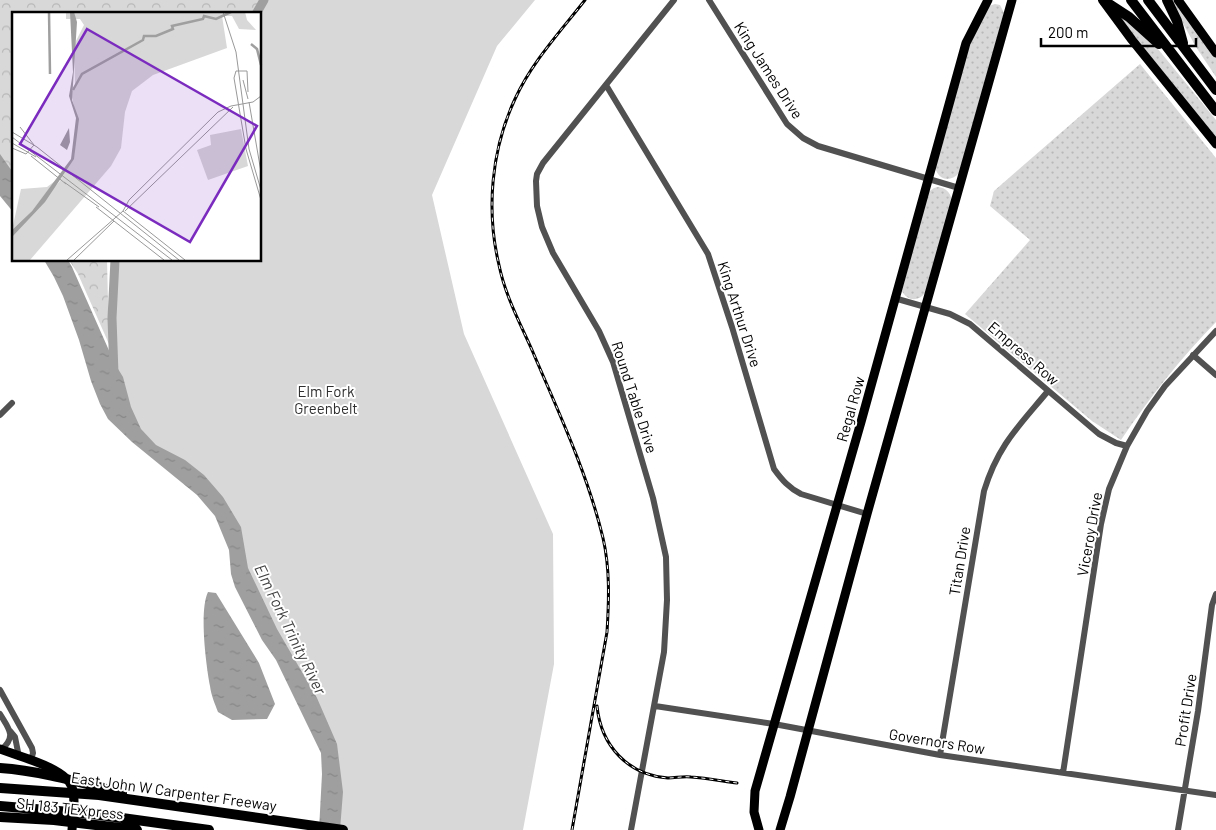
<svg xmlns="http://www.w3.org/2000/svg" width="1216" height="830" viewBox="0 0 1216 830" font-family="Barlow,sans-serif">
  <defs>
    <pattern id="grass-dots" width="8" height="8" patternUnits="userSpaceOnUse" patternTransform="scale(1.25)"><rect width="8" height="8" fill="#d8d8d8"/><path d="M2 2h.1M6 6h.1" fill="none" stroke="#b8b8b8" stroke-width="1.8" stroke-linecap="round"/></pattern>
    <pattern id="forest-crowns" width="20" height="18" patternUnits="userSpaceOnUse" patternTransform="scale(1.25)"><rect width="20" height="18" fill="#d8d8d8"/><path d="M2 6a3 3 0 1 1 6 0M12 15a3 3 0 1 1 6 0" fill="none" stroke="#b8b8b8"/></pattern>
    <pattern id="water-ripples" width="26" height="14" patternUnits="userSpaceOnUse" patternTransform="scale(1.25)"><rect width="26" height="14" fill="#9f9f9f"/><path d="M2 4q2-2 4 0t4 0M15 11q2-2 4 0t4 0" fill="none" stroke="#878787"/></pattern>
  </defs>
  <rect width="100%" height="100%" fill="#fff"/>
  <path fill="url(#grass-dots)" d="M1170,0H1173L1216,58V77L1196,47Z
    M995,4L1000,5L1004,13L959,173C950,183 938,180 935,167L966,56L973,37L989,6Z
    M1116,13L1149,38L1216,120V138Z
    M1140,64L1216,158V322C1180,359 1150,397 1121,440L1092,421L965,314L1030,240L990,206L994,191Z
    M938,187C946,188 950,192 952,200L925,293C918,302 907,301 902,291L927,193L934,188Z"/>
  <path fill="url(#forest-crowns)" d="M0,0H277L260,14H14V177L0,156Z
    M69,260H107L109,344L78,274Z"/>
  <path fill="#d8d8d8" d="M264,0H535L497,46L432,195L464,334L553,534L554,664L523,830H331L323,726L248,582L232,525L126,424L113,395L115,364L112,318L115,260H260V14H256Z"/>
  <path fill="url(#water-ripples)" d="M0,154L14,174V213L0,196Z
    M44,260H68L72,267L115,364L123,377L131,407L141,429L156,445L185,460L204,475L223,497L241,527L248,568L277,629L317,698L337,744L343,792L340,830H319L322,774L321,753L276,660L262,640L235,587L231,574L229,550L215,516L197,495L132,442L108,419L100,404L91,381L79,340L63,296L54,277Z
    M208,592L216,593L259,663L275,704L267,719L232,720L218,712C215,704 211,695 210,686C206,664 199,611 208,592Z"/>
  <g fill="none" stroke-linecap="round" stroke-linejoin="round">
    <path stroke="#9f9f9f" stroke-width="9" d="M256,14L264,0
      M114,374L112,318L115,260"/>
    <path stroke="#515151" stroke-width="6" d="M709,0L787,124L803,138L818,146L959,188
      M606,85L708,254L732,327L774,469C782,480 789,488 801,494L867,514
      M894,298L950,314L970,324L1099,434L1116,443L1127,446
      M1193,355L1216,375
      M0,415L12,403
      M0,690L32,748L33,753L31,760
      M655,706L774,724L940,755L1216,795
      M0,714C9,729 17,736 1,750
      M10,731L15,737L19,757
      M940,755L984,491C998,445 1019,426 1048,391
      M1063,773L1101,524L1109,489L1127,446L1147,411L1165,386L1216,331
      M631,830L664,652L667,600L666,557L653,498L613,362L599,331L553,253L542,227L537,206L536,181L537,174L543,163L674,0
      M1178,830L1198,711L1212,605L1216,594"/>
    <path stroke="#000" stroke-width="9" d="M1178,0L1216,53
      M1104,2L1132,40L1216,144
      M0,749C19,757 65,767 72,787C76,799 73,816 72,830
      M759,830L754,812L755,791L861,422L966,43L988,0
      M780,830L790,797L867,514L1012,0"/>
    <path stroke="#000" stroke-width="10" d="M1103,0L1129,17L1159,44
      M1131,0L1216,111
      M1148,0L1216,90
      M1167,0L1177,21L1183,43
      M0,768C42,771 82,783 122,793
      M0,788L99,795L343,830
      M0,806L93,814L209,830
      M0,817L54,820L137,830"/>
    <g stroke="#000" stroke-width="3">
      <path id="rail" d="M597,706C601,746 628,775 668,778C676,778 683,776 691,777C706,778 722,781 737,783
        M572,830L607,632C609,600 610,568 603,538C587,472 558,411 532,350C520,323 505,295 499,265C486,211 491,150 515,99C532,62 560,32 585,0"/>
    </g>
    <use href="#rail" stroke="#fff" stroke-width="1" stroke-dasharray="4" stroke-linecap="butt"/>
  </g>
  <g text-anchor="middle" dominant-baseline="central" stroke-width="4" stroke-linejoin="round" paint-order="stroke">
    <g font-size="15" fill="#000" stroke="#fff">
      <text transform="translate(769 70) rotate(57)">King James Drive</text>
      <text transform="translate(740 314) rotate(72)">King Arthur Drive</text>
      <text transform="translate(1024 353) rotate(41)">Empress Row</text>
      <text transform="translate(635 397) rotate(72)">Round Table Drive</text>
      <text transform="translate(850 409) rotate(-74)">Regal Row</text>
      <text transform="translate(1089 534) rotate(-80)">Viceroy Drive</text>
      <text transform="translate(959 561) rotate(-81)">Titan Drive</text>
      <text transform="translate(1185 710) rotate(-81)">Profit Drive</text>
      <text transform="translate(937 741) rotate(9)">Governors Row</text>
      <text transform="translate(174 791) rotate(8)">East John W Carpenter Freeway</text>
      <text transform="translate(70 808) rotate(6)">SH 183 TEXpress</text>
    </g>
    <g font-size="15" fill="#2f2f2f" stroke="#fff">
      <text x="326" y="391">Elm Fork<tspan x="326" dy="17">Greenbelt</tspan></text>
    </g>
    <g font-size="16" font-style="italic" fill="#404040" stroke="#fff">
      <text transform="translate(291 629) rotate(64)">Elm Fork Trinity River</text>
    </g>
  </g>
  <g transform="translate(12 12)">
    <rect width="249" height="249" fill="#fff"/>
    <path d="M229,117L236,154L196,168L185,138L199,133L198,123Z" fill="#d8d8d8"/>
    <path d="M54,0H233L235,8L244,18L227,17L220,4H210L205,9L70,61L63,73L62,33L72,13L68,7H54ZM43,169L20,199L0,218L9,177L35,175Z" fill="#d8d8d8"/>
    <path d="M192,4L204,7L210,4L215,36L141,63L120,79L113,100L109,136L99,154L18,248H0V223L48,169L62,144L65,108L59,81L70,62L130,28L132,24H144L161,17L160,14L191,7Z" fill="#d8d8d8"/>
    <path d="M58,0H62L65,10L60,88L67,107L62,147L33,190L0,225V218L20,199L59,147L64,106L57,84L61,60ZM57,116L58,130L55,138L48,133Z" fill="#9f9f9f"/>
    <path fill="none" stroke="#9f9f9f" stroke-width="2.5" d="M37,0L38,62M239,32L245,37L249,53M61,78L70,62L131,28L132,24H144L161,17L160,14L191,7L192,4L204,7L219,0"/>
    <path fill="none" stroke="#999" stroke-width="1" d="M211,0L224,40L237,137L249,178M231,68L236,87M236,80L235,59H224L222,66L234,137L249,188M237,90L249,160M0,120L25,135L167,248M0,125L160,248M0,131L24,145M0,136L14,142L22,133L8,115M19,144L54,172M52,170L87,195M84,195L152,248M111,199L173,248M113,199L221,95M55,248L111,199L117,188L206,100L219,94L241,90L249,84M62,248L102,209"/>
    <path fill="#7b2cbf" fill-opacity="0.15" stroke="#7b2cbf" stroke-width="2.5" d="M75,17L245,114L178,230L8,132Z"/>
    <rect width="249" height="249" fill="none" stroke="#000" stroke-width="2.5"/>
  </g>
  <path d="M1041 38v8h155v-8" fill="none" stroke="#000000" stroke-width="2.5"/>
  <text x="1048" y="38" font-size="15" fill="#000000" stroke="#ffffff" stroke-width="4" paint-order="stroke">200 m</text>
</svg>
